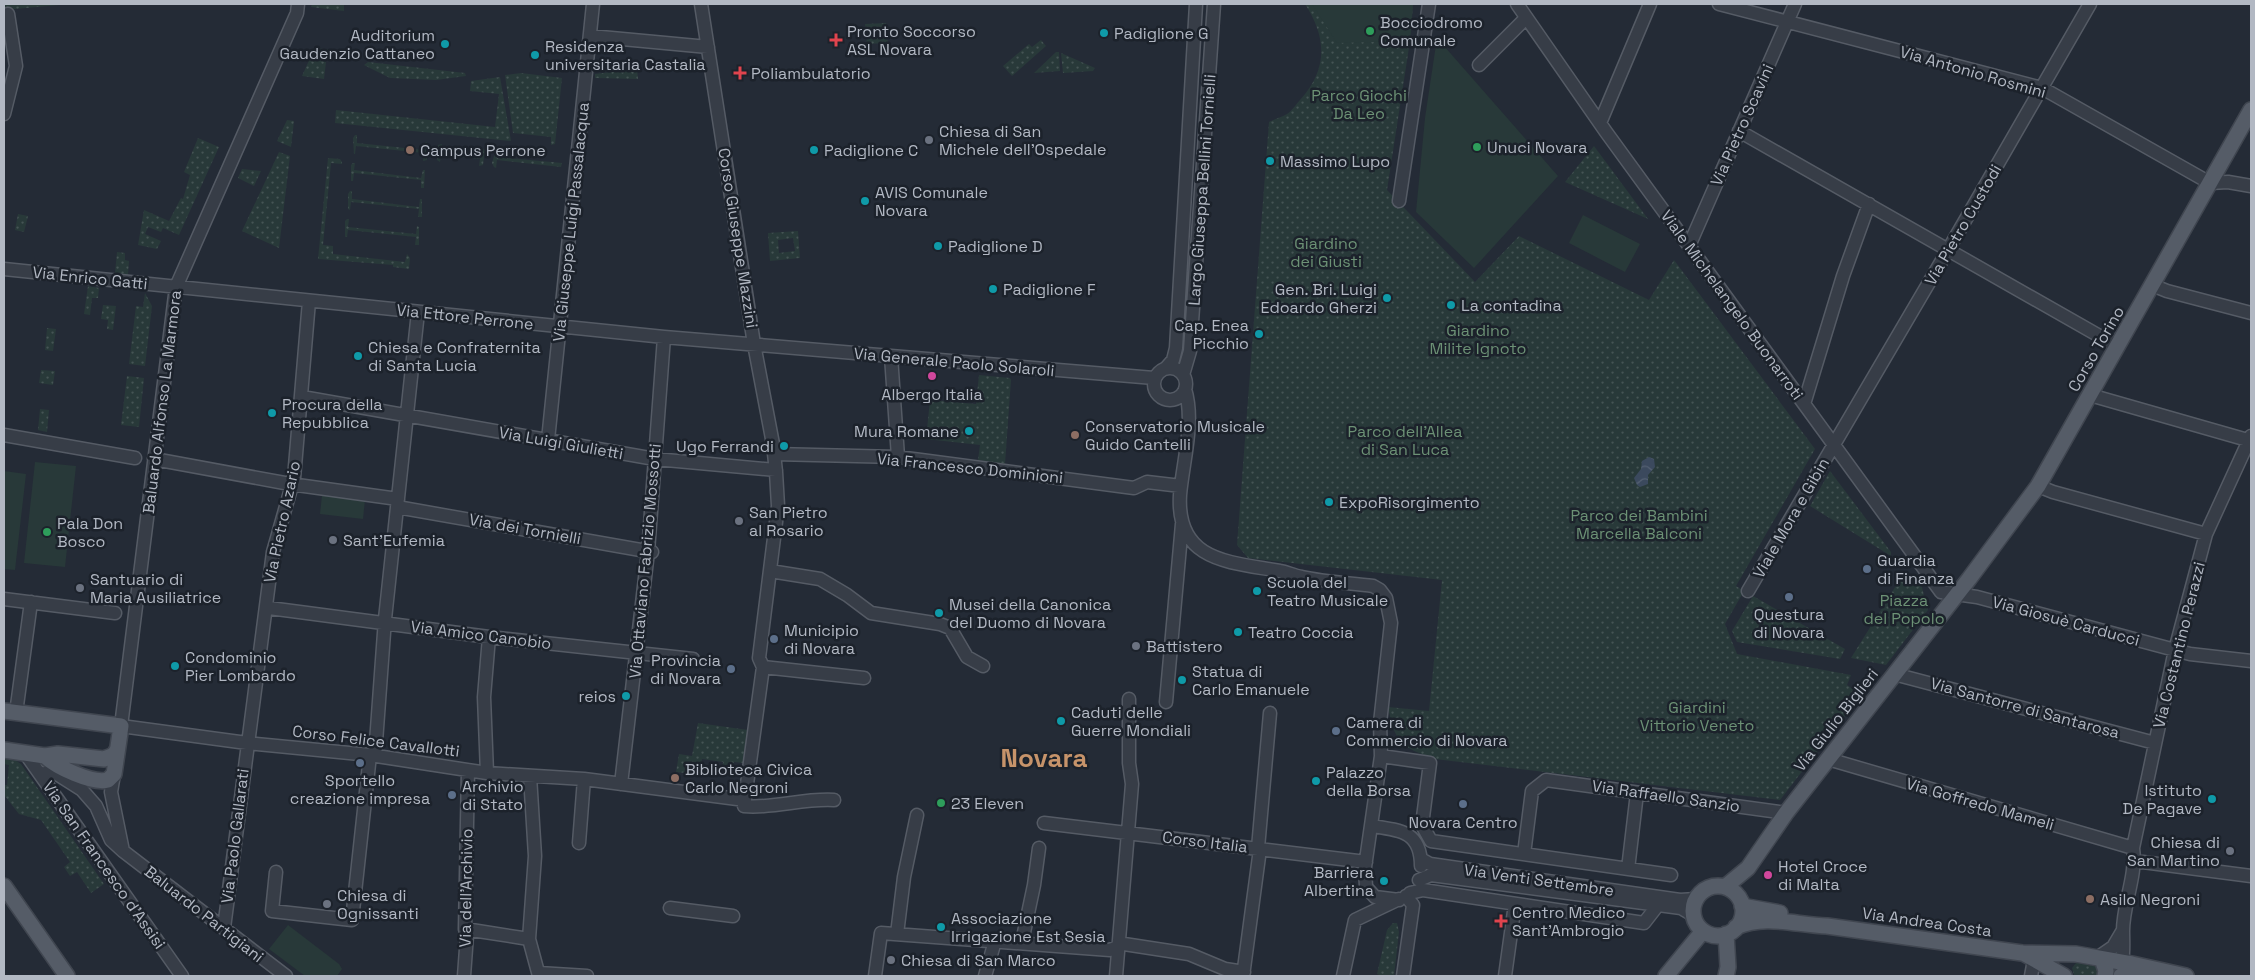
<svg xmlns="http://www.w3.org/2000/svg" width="2255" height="980" viewBox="0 0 2255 980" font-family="'Space Grotesk',sans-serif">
  <defs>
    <pattern id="grass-dots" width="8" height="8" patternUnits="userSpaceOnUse" patternTransform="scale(1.25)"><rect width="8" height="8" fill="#283939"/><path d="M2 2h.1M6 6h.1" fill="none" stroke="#455454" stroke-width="1.8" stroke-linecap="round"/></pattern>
    <pattern id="water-waves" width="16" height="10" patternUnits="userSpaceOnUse" patternTransform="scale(1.25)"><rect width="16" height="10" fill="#3b495d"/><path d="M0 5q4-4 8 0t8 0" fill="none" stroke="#556173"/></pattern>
  </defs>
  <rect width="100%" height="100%" fill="#242b36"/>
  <path fill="url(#grass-dots)" fill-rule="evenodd" d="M4,4H70L4,10Z
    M312,4H344V11L311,7Z
    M1305,4H1413L1410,41L1387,190L1475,282L1519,236L1649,300L1674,260L1815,449L1736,586L1744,591L1725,624L1737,654L1851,675L1847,685L1861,695L1780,800L1435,759C1401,747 1395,743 1388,707L1429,711L1442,580L1248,558L1237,545L1269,122C1275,119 1282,117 1287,114C1292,111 1296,104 1300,100C1328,69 1327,38 1305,4Z
    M886,23L888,43L867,44L865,24Z
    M1041,40L1046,46L1012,76L1003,66L1029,44L1032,47Z
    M314,48L347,51L343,61Z
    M1056,52H1059L1060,71L1034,73Z
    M1061,53L1095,68L1093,71L1063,73Z
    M311,56L326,62L324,79L302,76Z
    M368,62L465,73L466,76L436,80L390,78L364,65Z
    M637,69L638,79L595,78V74Z
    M521,73L562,78L555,144L551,145V137L513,133L505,75Z
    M500,77L511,141L335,123L336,110L495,127L499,94L470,91L471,81Z
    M287,120L294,121L291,147L277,141Z
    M355,135H357V143L424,150L425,142H427V160L423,161L424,153L356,146L355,154H354L353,138Z
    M198,138L219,147L179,235L163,228L161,232L148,227L145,234L161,241L157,249L138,245L144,210L169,221L181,198L183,199L190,175L184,172Z
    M442,144V151L480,155L481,148L485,150L483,165L479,166L480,159L441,155L440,162L437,160L438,145Z
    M1594,146L1648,219L1565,182Z
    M496,149H498V157L562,163L561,167L497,160L496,168L494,167L492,163Z
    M279,152L290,156L279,248L242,231Z
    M328,158L340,159L342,162V164L331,163L323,245L333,246V254L405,262L407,254L410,258L409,269L393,267V265L318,259Z
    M353,163H355L354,170L421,178L423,170H425L424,188H421V180L354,173L353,181H351V165Z
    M242,169L261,171L254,186L238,178Z
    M350,191H352V199L419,207L420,199H422V217H418L419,209L351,202L350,210L348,209V194Z
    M18,214L28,216L24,232L15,230Z
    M347,219H349L348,227L416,234L417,226L419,227V245H415L416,237L348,230L347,237H345V221Z
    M798,231L800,258L770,261L768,233ZM793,238L795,251L779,253L778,240Z
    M117,252L125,253V260L129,261L128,275L115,273Z
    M88,286L99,288L98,298H92L90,315L84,314Z
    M145,293L152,306L145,366L129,364L136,306L143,307Z
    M103,305L116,306L113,330L107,329L108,320L101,319Z
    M47,328L56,329L53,351L45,350Z
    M41,370L55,371L53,385L39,383Z
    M979,375L1010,378L1011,380L1005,464L978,460L980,445L926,439L930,400L976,404Z
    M127,376L144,378L139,427L121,425Z
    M40,409L49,410L47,432L38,430Z
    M1830,471L1891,552V556L1810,506Z
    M1908,574L1921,584L1928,610L1886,665L1851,658L1902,576Z
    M1753,596L1845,649L1840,659L1737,642L1732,631Z
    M698,723L748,730L743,763L734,762L732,772L722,770L723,762L702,759L701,765L711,769V772H706L705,775L676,772L679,754L692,756Z
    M4,758L15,760L21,764L104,884L91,893L77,872L70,876L64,867L70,862L41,820L19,814L4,795V785H7L9,765L4,764Z
    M1393,923H1397L1399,932L1394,976H1381L1377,974L1387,930Z
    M2081,962L2099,966V974L2095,976L2074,975L2072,968L2076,963Z"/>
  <path fill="#283939" d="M1312,4H1413L1410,41L1337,43Z
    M1437,38L1558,176L1474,268L1416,212L1425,118Z
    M1583,215L1640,244L1625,272L1569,243Z
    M35,462L76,466L65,567L24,563Z
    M4,471L26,474L15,570L4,569Z
    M322,495L365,500L363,519L320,514Z
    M288,925L339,964L342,969L337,976H305L269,949Z"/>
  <path fill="url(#water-waves)" d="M1649,457L1654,459L1655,467L1648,475V484L1640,487L1637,485L1634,478L1641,469L1642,461Z"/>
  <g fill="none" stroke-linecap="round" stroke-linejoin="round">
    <g stroke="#555b65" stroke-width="15">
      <path id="minor" d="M298,4L297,13L176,287L121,726L247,743L370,755L487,773L584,779L745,800
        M701,4L754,344L773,444L776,472L778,506L759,658L763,667L744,806C774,809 803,798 834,800
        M1517,4L1606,132L1941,592L1977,597L2190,654L2251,661
        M1719,4L2042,88L2210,183L2228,182L2251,186
        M590,36L708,47
        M1479,65L1526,18
        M4,114L16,66L8,14
        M1600,123L1650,4
        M1739,131L2117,346
        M1399,201L1429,4
        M1689,246L1795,4
        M4,269L664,337L1154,378
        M2152,285L2167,291L2251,313
        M891,356L898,457
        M1154 384a16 16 0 1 1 32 0a16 16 0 1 1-32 0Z
        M1166,368L1173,360L1176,348L1196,4
        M1183,375L1190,351L1214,4
        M1185,389C1195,422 1183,461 1180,495C1176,562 1230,562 1280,571C1287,572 1294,576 1302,577C1325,582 1350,583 1373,586L1380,590L1386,598L1391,623L1380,723L1381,756L1365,867L1366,887L1375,897L1399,900
        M2090,395L2251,441
        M302,397L655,459L776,470
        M1804,404L1843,276L1869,204
        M4,435L135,458
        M548,440L593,4
        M774,454L898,457L1134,488L1147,482L1181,486
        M154,459L290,484L398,499
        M2038,486L2053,492L2206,534
        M397,507L652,552
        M770,571L820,579L847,595L871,613L940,624L950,628L967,657L983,666
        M1748,591L1944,257L2090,4
        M4,599L115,613
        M269,608L489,637L693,659
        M763,667L864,678
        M1894,674L2155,743
        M1166,702L1182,524
        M16,713L31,602
        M25,753L182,976
        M375,756L385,619L418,312
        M1381,756L1430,763L1422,825L1431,841L1671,875
        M1828,759L2133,848
        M487,773L484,697L489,637
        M114,774L111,792L123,851
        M44,780L45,773L52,771L82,790L96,806L111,840L123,851L286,976
        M621,784L648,552L664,337
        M1044,823L1366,862
        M1371,826C1400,830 1421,831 1421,866
        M579,843L584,779
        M1258,848L1270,713
        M1524,854L1532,791L1546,780L1786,813
        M1421,859L1430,864L1680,900L1696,899
        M2135,861L2251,876
        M1628,869L1637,793
        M276,872L272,911L352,920L370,755
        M1419,880L1431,875L1681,908L1693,915
        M1410,893L1423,890L1644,923L1658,905
        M670,908L733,916
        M224,928L273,552L294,478L309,301
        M465,929L529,939L539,976
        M897,934L904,877L917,815
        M529,939L535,856L530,776
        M1022,942L1034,885L1039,848
        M2097,958L2113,947L2123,930
        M2122,962C2124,951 2123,942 2123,931C2123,903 2137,876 2133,848L2175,650L2206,534L2251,436
        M539,973L587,976
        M464,976L467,935L465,929L468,770
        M875,976L881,933L1110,950L1124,944L1189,954L1225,969L1244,972
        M985,976L995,941
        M1116,976L1132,784L1129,763V699
        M1243,976L1260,849
        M1343,976L1355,920L1399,899
        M1403,976L1413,905L1406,896
        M1505,976L1515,904
        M2031,976L2034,960"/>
    </g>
    <g stroke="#404650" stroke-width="18">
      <path id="major" d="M4,711L121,726L114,774L108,780C92,784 56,767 45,756
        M4,750L45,756L58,754L104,759L114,755L117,750
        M4,886L67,976
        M1693 911a25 25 0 1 1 50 0a25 25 0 1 1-50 0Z
        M1725,887L1748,868L1786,813L1969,579L2038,486L2251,110
        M1742,906L1780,913
        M1736,927C1765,914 1796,925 1827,926L2022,953L2076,954L2132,964L2186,976
        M1726,934L1728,967L1726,976
        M2023,953L2064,976
        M2102,959L2106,971L2105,976
        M1666,976L1703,931
        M2121,976L2152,974"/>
    </g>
    <use href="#minor" stroke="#373d47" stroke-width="12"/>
    <use href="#major" stroke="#555c67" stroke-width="15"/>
  </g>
  <g fill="#2e9e5b" stroke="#1c222b" stroke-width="2">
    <circle cx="1370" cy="31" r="5"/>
    <circle cx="1477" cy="147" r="5"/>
    <circle cx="47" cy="532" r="5"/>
    <circle cx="941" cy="803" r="5"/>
  </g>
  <g fill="#0f9aa8" stroke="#1c222b" stroke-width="2">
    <circle cx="1104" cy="33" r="5"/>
    <circle cx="445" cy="44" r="5"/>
    <circle cx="535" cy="55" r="5"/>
    <circle cx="814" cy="150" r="5"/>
    <circle cx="1270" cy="161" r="5"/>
    <circle cx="865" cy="201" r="5"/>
    <circle cx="938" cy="246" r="5"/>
    <circle cx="993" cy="289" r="5"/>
    <circle cx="1387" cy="298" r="5"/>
    <circle cx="1451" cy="305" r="5"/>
    <circle cx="1259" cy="334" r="5"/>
    <circle cx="358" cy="356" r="5"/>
    <circle cx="272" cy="413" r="5"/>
    <circle cx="969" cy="431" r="5"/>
    <circle cx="784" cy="446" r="5"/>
    <circle cx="1329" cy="502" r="5"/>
    <circle cx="1257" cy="591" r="5"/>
    <circle cx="939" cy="613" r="5"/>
    <circle cx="1238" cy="632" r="5"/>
    <circle cx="175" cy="666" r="5"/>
    <circle cx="1182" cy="680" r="5"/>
    <circle cx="626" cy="696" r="5"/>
    <circle cx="1061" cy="721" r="5"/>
    <circle cx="1316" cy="781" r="5"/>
    <circle cx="2212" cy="799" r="5"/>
    <circle cx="1384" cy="881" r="5"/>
    <circle cx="941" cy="927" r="5"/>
  </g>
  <g fill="#e0444e" stroke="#1c222b" stroke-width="2">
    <path d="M833.5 32.5h5v5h5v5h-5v5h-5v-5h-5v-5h5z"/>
    <path d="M737.5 65.5h5v5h5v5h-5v5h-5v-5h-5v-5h5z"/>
    <path d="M1498.5 913.5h5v5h5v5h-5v5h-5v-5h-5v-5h5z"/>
  </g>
  <g fill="#6b7280" stroke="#1c222b" stroke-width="2">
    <circle cx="929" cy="140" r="5"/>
    <circle cx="739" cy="521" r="5"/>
    <circle cx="333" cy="540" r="5"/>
    <circle cx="80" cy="588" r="5"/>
    <circle cx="1136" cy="646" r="5"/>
    <circle cx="2230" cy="851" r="5"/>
    <circle cx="327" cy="904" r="5"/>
    <circle cx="891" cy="960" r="5"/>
  </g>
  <g fill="#8d6e63" stroke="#1c222b" stroke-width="2">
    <circle cx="410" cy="150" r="5"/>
    <circle cx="1075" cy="435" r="5"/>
    <circle cx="675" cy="778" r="5"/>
    <circle cx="2090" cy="899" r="5"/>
  </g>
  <g fill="#d1479c" stroke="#1c222b" stroke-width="2">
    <circle cx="932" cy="376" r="5"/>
    <circle cx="1768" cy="875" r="5"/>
  </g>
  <g fill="#5c6f8a" stroke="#1c222b" stroke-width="2">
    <circle cx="1867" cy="569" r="5"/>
    <circle cx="1789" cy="597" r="5"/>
    <circle cx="774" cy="639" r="5"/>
    <circle cx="731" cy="669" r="5"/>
    <circle cx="1336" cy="731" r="5"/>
    <circle cx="360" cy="763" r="5"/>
    <circle cx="452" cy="795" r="5"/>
    <circle cx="1463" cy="804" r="5"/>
  </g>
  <g text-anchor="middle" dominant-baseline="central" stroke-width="5" stroke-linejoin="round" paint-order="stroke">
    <g font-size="16" fill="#b2b8c3" stroke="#1c222b" text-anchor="start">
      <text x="1380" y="22">Bocciodromo<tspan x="1380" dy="18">Comunale</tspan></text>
      <text x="847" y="31">Pronto Soccorso<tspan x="847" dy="18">ASL Novara</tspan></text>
      <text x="1114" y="33">Padiglione G</text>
      <text x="435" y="35" text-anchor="end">Auditorium<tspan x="435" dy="18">Gaudenzio Cattaneo</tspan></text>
      <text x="545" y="46">Residenza<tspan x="545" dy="18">universitaria Castalia</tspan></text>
      <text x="751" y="73">Poliambulatorio</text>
      <text x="939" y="131">Chiesa di San<tspan x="939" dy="18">Michele dell'Ospedale</tspan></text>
      <text x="1487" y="147">Unuci Novara</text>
      <text x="420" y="150">Campus Perrone</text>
      <text x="824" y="150">Padiglione C</text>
      <text x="1280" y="161">Massimo Lupo</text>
      <text x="875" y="192">AVIS Comunale<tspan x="875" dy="18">Novara</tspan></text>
      <text x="948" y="246">Padiglione D</text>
      <text x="1003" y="289">Padiglione F</text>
      <text x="1377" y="289" text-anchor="end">Gen. Bri. Luigi<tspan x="1377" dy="18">Edoardo Gherzi</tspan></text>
      <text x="1461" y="305">La contadina</text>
      <text x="1249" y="325" text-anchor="end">Cap. Enea<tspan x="1249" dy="18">Picchio</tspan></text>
      <text x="368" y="347">Chiesa e Confraternita<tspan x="368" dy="18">di Santa Lucia</tspan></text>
      <text x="932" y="394" text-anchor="middle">Albergo Italia</text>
      <text x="282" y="404">Procura della<tspan x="282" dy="18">Repubblica</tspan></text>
      <text x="1085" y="426">Conservatorio Musicale<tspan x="1085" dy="18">Guido Cantelli</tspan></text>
      <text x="959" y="431" text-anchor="end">Mura Romane</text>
      <text x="774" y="446" text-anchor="end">Ugo Ferrandi</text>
      <text x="1339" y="502">ExpoRisorgimento</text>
      <text x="749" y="512">San Pietro<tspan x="749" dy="18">al Rosario</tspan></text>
      <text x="57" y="523">Pala Don<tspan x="57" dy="18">Bosco</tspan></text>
      <text x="343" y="540">Sant'Eufemia</text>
      <text x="1877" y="560">Guardia<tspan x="1877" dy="18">di Finanza</tspan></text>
      <text x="90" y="579">Santuario di<tspan x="90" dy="18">Maria Ausiliatrice</tspan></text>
      <text x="1267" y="582">Scuola del<tspan x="1267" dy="18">Teatro Musicale</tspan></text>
      <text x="949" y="604">Musei della Canonica<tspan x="949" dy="18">del Duomo di Novara</tspan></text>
      <text x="1789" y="614" text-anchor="middle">Questura<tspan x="1789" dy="18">di Novara</tspan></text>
      <text x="784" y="630">Municipio<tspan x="784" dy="18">di Novara</tspan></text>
      <text x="1248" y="632">Teatro Coccia</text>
      <text x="1146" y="646">Battistero</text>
      <text x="185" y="657">Condominio<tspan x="185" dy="18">Pier Lombardo</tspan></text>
      <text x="721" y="660" text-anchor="end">Provincia<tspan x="721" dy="18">di Novara</tspan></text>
      <text x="1192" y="671">Statua di<tspan x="1192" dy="18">Carlo Emanuele</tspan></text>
      <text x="616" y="696" text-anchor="end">reios</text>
      <text x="1071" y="712">Caduti delle<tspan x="1071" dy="18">Guerre Mondiali</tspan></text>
      <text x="1346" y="722">Camera di<tspan x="1346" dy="18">Commercio di Novara</tspan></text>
      <text x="685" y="769">Biblioteca Civica<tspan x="685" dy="18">Carlo Negroni</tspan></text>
      <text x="1326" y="772">Palazzo<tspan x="1326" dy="18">della Borsa</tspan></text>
      <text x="360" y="780" text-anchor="middle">Sportello<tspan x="360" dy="18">creazione impresa</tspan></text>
      <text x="462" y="786">Archivio<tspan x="462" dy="18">di Stato</tspan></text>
      <text x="2202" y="790" text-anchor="end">Istituto<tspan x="2202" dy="18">De Pagave</tspan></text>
      <text x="951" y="803">23 Eleven</text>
      <text x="1463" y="822" text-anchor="middle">Novara Centro</text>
      <text x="2220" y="842" text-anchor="end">Chiesa di<tspan x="2220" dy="18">San Martino</tspan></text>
      <text x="1778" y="866">Hotel Croce<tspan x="1778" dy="18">di Malta</tspan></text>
      <text x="1374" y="872" text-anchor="end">Barriera<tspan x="1374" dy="18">Albertina</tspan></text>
      <text x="337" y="895">Chiesa di<tspan x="337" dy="18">Ognissanti</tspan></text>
      <text x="2100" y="899">Asilo Negroni</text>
      <text x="1512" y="912">Centro Medico<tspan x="1512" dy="18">Sant'Ambrogio</tspan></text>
      <text x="951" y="918">Associazione<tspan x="951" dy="18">Irrigazione Est Sesia</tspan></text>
      <text x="901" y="960">Chiesa di San Marco</text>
    </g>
    <g font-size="16" fill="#b2b8c3" stroke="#1c222b">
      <text transform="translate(1973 72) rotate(16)">Via Antonio Rosmini</text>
      <text transform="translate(1742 125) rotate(-66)">Via Pietro Scavini</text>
      <text transform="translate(1202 190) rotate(-86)">Largo Giuseppa Bellini Tornielli</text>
      <text transform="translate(571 222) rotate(-84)">Via Giuseppe Luigi Passalacqua</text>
      <text transform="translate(1963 225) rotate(-60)">Via Pietro Custodi</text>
      <text transform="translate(738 238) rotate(81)">Corso Giuseppe Mazzini</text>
      <text transform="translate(90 278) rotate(6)">Via Enrico Gatti</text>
      <text transform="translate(1732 305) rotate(54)">Viale Michelangelo Buonarroti</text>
      <text transform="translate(465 317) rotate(6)">Via Ettore Perrone</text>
      <text transform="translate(2096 349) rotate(-60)">Corso Torino</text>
      <text transform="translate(954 362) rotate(5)">Via Generale Paolo Solaroli</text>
      <text transform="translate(162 402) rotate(-83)">Baluardo Alfonso La Marmora</text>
      <text transform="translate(561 443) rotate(10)">Via Luigi Giulietti</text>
      <text transform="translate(970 468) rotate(6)">Via Francesco Dominioni</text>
      <text transform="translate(1791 518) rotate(-60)">Viale Mora e Gibin</text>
      <text transform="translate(282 522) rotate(-78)">Via Pietro Azario</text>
      <text transform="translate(525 529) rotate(10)">Via dei Tornielli</text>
      <text transform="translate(645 561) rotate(-85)">Via Ottaviano Fabrizio Mossotti</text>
      <text transform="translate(2066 621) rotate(15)">Via Giosuè Carducci</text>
      <text transform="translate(481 635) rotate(7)">Via Amico Canobio</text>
      <text transform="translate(2179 645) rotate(-76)">Via Costantino Perazzi</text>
      <text transform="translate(2025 708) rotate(15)">Via Santorre di Santarosa</text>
      <text transform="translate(1836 720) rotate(-52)">Via Giulio Biglieri</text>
      <text transform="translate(376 741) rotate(7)">Corso Felice Cavallotti</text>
      <text transform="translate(1666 796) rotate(8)">Via Raffaello Sanzio</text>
      <text transform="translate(1980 804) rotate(16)">Via Goffredo Mameli</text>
      <text transform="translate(235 836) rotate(-83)">Via Paolo Gallarati</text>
      <text transform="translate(1205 842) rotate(7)">Corso Italia</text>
      <text transform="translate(104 865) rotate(55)">Via San Francesco d'Assisi</text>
      <text transform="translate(1539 880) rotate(8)">Via Venti Settembre</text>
      <text transform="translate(466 888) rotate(-89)">Via dell'Archivio</text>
      <text transform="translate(204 914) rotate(38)">Baluardo Partigiani</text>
      <text transform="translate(1927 922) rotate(8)">Via Andrea Costa</text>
    </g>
    <g font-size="16" fill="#6c9175" stroke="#1c222b">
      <text x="1359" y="95">Parco Giochi<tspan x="1359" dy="18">Da Leo</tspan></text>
      <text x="1326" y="243">Giardino<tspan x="1326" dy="18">dei Giusti</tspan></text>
      <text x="1478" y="330">Giardino<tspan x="1478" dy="18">Milite Ignoto</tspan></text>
      <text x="1405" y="431">Parco dell'Allea<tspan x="1405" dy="18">di San Luca</tspan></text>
      <text x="1639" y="515">Parco dei Bambini<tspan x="1639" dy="18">Marcella Balconi</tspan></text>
      <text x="1904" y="600">Piazza<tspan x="1904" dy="18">del Popolo</tspan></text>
      <text x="1697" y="707">Giardini<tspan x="1697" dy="18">Vittorio Veneto</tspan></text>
    </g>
    <g font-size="26" font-weight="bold" fill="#c6936a" stroke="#1c222b">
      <text x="1044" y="758">Novara</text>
    </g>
  </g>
  <rect width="2255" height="980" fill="none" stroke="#b2b8c3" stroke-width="10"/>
</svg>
